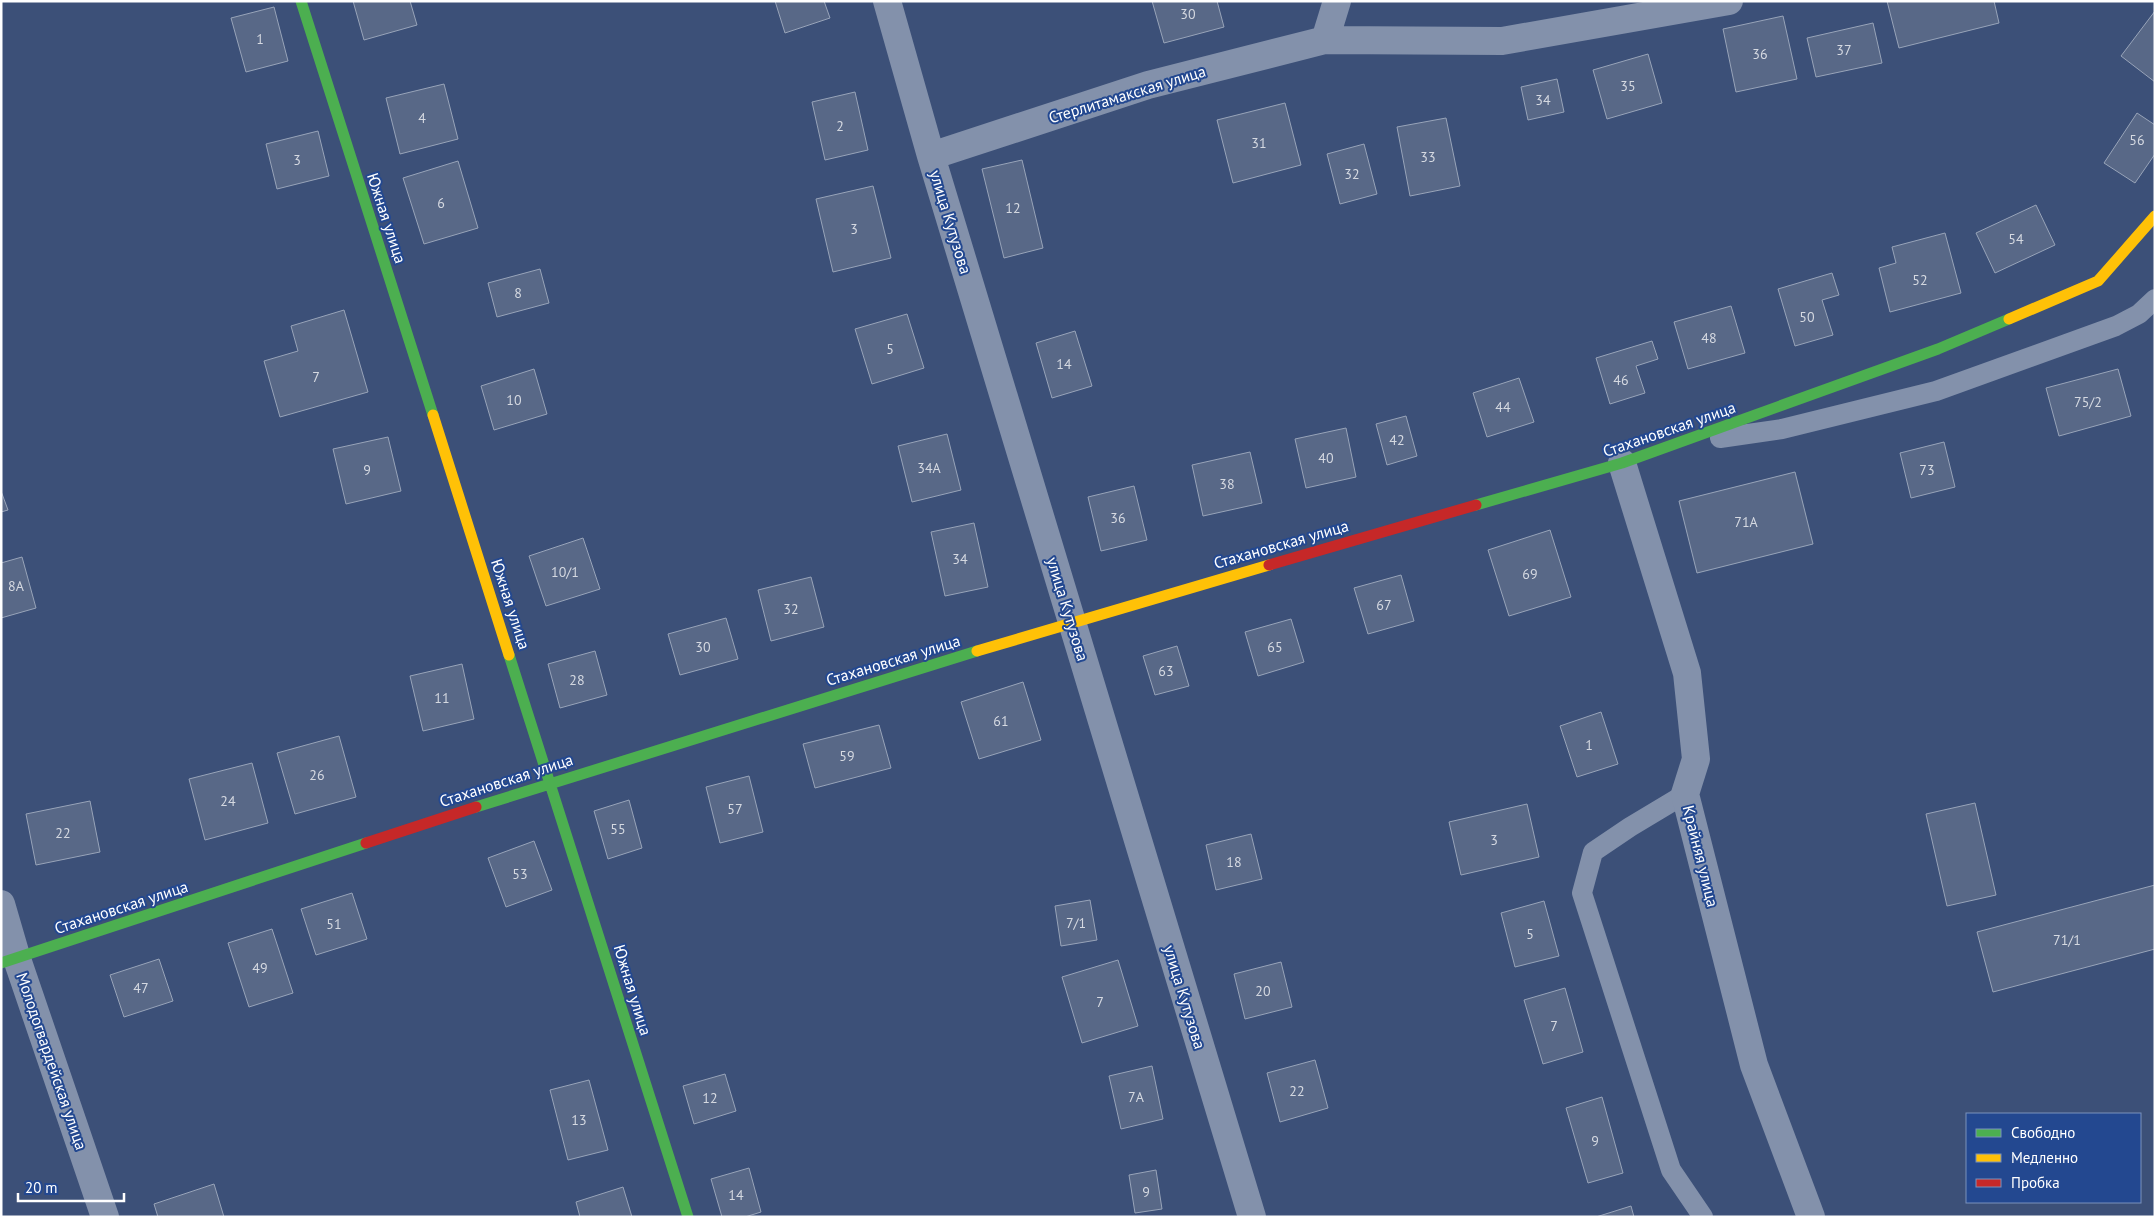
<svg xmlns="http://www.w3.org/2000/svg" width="2156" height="1218" viewBox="0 0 2156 1218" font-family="'PT Sans',sans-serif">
  <rect width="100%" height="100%" fill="#3c5078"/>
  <path fill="#586887" stroke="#98a4b9" d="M353,1H410L417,25L364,40Z
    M775,1H824L830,18L785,33Z
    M1152,1H1217L1224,27L1164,43Z
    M1887,1H1994L1999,23L1899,48Z
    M274,7L288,61L246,72L231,18Z
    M2155,11V82L2121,56Z
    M1783,16L1797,79L1736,92L1723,29Z
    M1873,23L1882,63L1816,77L1807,38Z
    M1648,54L1662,103L1607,119L1593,70Z
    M1557,79L1564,112L1528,120L1521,87Z
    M444,84L458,139L400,154L386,98Z
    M855,92L868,150L825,160L812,102Z
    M1285,103L1301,165L1233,183L1217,120Z
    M2137,113L2155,125V154L2135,183L2104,163Z
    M1446,118L1460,186L1410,196L1397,127Z
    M318,131L329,176L277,189L266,144Z
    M1364,144L1377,194L1340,204L1327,154Z
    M1022,160L1043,248L1004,258L982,169Z
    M458,161L478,228L424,244L403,178Z
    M873,186L891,258L833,272L816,199Z
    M2036,205L2055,245L1995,273L1976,233Z
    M1945,233L1961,293L1890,312L1879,268L1896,263L1892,247Z
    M540,269L549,303L497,317L488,283Z
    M1832,273L1839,295L1822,300L1833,335L1795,346L1778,289Z
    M1731,306L1745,353L1688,369L1674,322Z
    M344,310L368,392L280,417L264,361L298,351L291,326Z
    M907,314L924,368L872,384L855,329Z
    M1075,331L1092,386L1052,398L1036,343Z
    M1652,341L1658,359L1636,366L1645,393L1610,404L1596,358Z
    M534,369L547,414L494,430L481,386Z
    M2118,369L2131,416L2059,436L2046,388Z
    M1519,378L1534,422L1487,437L1473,393Z
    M1406,416L1417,456L1387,465L1376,424Z
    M1346,428L1356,477L1306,488L1295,439Z
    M947,434L961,490L912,502L898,446Z
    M388,437L401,491L346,504L333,449Z
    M1944,442L1955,487L1911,498L1900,453Z
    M1250,452L1262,503L1203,516L1192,465Z
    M1795,472L1813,544L1697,573L1679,501Z
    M1134,486L1147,540L1101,551L1088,497Z
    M1,491L8,510L1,512Z
    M974,523L988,587L945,596L931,532Z
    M1550,530L1571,597L1509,616L1488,550Z
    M583,538L600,589L546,606L529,556Z
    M22,557L36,608L1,618V563Z
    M1401,575L1414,621L1368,634L1354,588Z
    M811,577L824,627L771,641L758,590Z
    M726,618L738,659L680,675L668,634Z
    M1291,619L1304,662L1258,676L1245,632Z
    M1177,646L1189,686L1155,695L1143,656Z
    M595,651L607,695L560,708L548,664Z
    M462,664L474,719L423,731L410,676Z
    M1023,682L1041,740L979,759L961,702Z
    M1601,712L1618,764L1577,777L1560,726Z
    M879,725L891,768L815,788L803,744Z
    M339,736L356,797L295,814L277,753Z
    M252,763L268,823L205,840L189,779Z
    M749,776L763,832L720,843L706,787Z
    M629,800L642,848L608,859L594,811Z
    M90,801L100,852L36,865L26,814Z
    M1975,803L1996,895L1947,906L1926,814Z
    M1527,804L1539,857L1461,875L1449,822Z
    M1251,834L1262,879L1216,890L1206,845Z
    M534,841L552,890L506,907L488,858Z
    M2155,885V949L1993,992L1977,932Z
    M352,893L367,939L316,955L301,909Z
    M1090,900L1097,940L1061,946L1055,906Z
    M1544,901L1559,956L1515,967L1501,913Z
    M272,929L293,993L249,1007L228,943Z
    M159,959L173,1001L124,1017L110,975Z
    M1118,960L1138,1026L1082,1043L1062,977Z
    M1281,962L1292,1007L1245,1019L1234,974Z
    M1565,988L1583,1052L1543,1064L1524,1000Z
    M1315,1060L1328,1108L1280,1122L1267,1073Z
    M1152,1066L1163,1119L1121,1129L1109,1076Z
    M725,1074L736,1111L694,1124L683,1086Z
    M589,1080L608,1150L568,1160L550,1090Z
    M1602,1097L1623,1173L1588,1183L1566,1108Z
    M749,1168L761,1212L745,1217H722L711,1179Z
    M1156,1170L1162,1209L1135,1213L1129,1175Z
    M214,1184L224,1217H158L154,1204Z
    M623,1187L632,1217H580L576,1202Z
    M1631,1206L1634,1217H1596Z"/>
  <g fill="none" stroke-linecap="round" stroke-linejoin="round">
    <path stroke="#8391ab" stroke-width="20" d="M1720,438L1782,429L1936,391L2116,326L2139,314L2155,299
      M1685,794L1630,827L1593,852L1582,893L1671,1170L1703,1217"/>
    <path stroke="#8391ab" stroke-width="28" d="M887,1L931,156L1252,1217
      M1325,40L1337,1
      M931,156L1148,85L1325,40L1502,41L1729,1
      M1622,463L1687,673L1696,759L1685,794L1754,1065L1811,1217
      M1,904L17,959L105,1217"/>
    <path stroke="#4caf50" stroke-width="11" d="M301,1L433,415
      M1476,505L1622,463L1938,349L2009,319
      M509,655L688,1217
      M476,807L977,651
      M1,963L366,843"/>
    <path stroke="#ffc107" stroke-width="11" d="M2009,319L2098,281L2155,216
      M433,415L509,655
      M977,651L1269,565"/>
    <path stroke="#c62828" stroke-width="11" d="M1269,565L1476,505
      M366,843L476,807"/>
  </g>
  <g text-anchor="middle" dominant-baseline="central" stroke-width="4" stroke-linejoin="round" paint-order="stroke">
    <g font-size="14" fill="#d5d9e1">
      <text x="1188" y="14">30</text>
      <text x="260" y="39">1</text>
      <text x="1844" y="50">37</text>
      <text x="1760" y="54">36</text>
      <text x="1628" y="86">35</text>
      <text x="1543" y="100">34</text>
      <text x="422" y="118">4</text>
      <text x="840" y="126">2</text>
      <text x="2137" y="140">56</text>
      <text x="1259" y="143">31</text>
      <text x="1428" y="157">33</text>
      <text x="297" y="160">3</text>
      <text x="1352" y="174">32</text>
      <text x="441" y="203">6</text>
      <text x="1013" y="208">12</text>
      <text x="854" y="229">3</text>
      <text x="2016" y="239">54</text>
      <text x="1920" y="280">52</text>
      <text x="518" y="293">8</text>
      <text x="1807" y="317">50</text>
      <text x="1709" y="338">48</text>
      <text x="890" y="349">5</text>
      <text x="1064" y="364">14</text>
      <text x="316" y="377">7</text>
      <text x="1621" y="380">46</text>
      <text x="514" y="400">10</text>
      <text x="2088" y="402">75/2</text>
      <text x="1503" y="407">44</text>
      <text x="1397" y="440">42</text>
      <text x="1326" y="458">40</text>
      <text x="929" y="468">34А</text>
      <text x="367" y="470">9</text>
      <text x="1927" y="470">73</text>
      <text x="1227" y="484">38</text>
      <text x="1118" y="518">36</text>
      <text x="1746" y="522">71А</text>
      <text x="960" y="559">34</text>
      <text x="565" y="572">10/1</text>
      <text x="1530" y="574">69</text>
      <text x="16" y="586">8А</text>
      <text x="1384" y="605">67</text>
      <text x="791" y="609">32</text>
      <text x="703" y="647">30</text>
      <text x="1275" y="647">65</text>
      <text x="1166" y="671">63</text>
      <text x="577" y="680">28</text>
      <text x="442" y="698">11</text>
      <text x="1001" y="721">61</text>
      <text x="1589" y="745">1</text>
      <text x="847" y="756">59</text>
      <text x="317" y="775">26</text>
      <text x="228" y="801">24</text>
      <text x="735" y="809">57</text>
      <text x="618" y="829">55</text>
      <text x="63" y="833">22</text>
      <text x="1494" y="840">3</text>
      <text x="1234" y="862">18</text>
      <text x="520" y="874">53</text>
      <text x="1076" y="923">7/1</text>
      <text x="334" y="924">51</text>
      <text x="1530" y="934">5</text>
      <text x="2067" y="940">71/1</text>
      <text x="260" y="968">49</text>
      <text x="141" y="988">47</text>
      <text x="1263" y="991">20</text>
      <text x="1100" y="1002">7</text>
      <text x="1554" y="1026">7</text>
      <text x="1297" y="1091">22</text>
      <text x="1136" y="1097">7А</text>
      <text x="710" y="1098">12</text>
      <text x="579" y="1120">13</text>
      <text x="1595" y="1141">9</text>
      <text x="1146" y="1192">9</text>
      <text x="736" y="1195">14</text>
    </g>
    <g font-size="16" fill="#fff" stroke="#234890">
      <text transform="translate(1127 94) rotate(-17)">Стерлитамакская улица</text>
      <text transform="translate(387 218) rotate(72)">Южная улица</text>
      <text transform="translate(951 222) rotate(73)">улица Кутузова</text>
      <text transform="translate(1669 429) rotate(-19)">Стахановская улица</text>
      <text transform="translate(1281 544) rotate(-16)">Стахановская улица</text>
      <text transform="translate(511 604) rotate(72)">Южная улица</text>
      <text transform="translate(1068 609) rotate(73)">улица Кутузова</text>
      <text transform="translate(893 660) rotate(-17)">Стахановская улица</text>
      <text transform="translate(506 780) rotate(-18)">Стахановская улица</text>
      <text transform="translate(1701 856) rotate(76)">Крайняя улица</text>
      <text transform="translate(121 907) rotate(-18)">Стахановская улица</text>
      <text transform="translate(633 990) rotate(73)">Южная улица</text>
      <text transform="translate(1185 997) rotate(73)">улица Кутузова</text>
      <text transform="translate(52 1061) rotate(71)">Молодогвардейская улица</text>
    </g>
  </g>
  <rect width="2156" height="1218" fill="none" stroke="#ffffff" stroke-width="5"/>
  <rect x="1966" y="1113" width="175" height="90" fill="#234890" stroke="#7b91bc"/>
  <rect x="1976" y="1129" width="25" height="8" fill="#4caf50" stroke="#7b91bc"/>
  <text x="2011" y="1138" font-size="15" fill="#ffffff">Свободно</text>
  <rect x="1976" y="1154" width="25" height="8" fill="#ffc107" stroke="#7b91bc"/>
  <text x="2011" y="1163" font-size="15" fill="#ffffff">Медленно</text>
  <rect x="1976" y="1179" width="25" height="8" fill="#c62828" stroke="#7b91bc"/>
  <text x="2011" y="1188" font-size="15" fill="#ffffff">Пробка</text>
  <path d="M18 1193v8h106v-8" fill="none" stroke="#ffffff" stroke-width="2.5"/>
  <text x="25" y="1193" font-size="15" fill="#ffffff" stroke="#234890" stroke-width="4" paint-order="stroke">20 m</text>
</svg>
